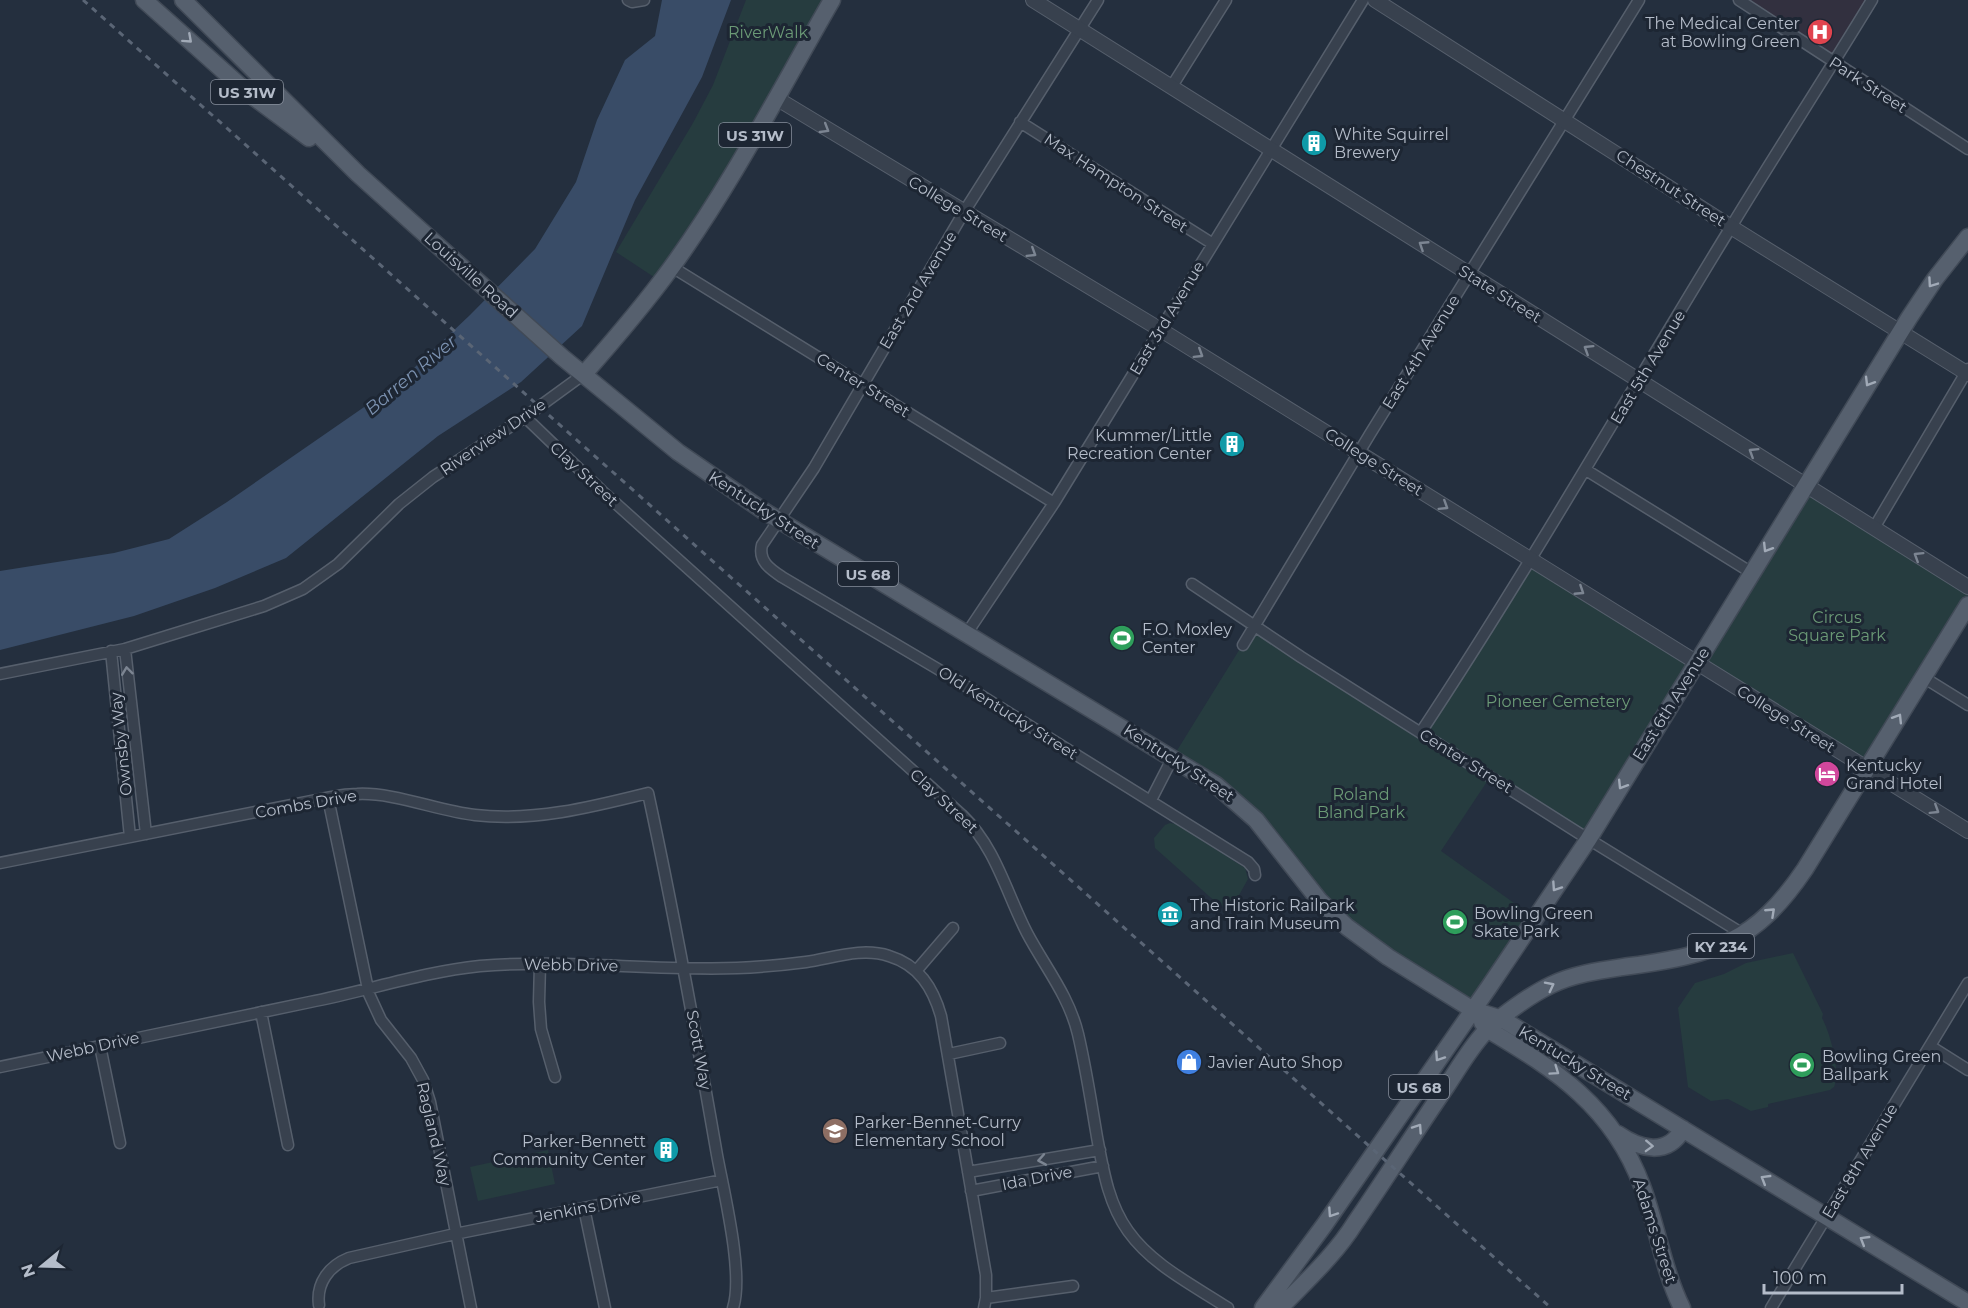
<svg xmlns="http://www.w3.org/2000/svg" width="1968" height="1308" viewBox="0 0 1968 1308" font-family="Montserrat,sans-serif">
  <rect width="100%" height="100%" fill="#242f3e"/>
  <path fill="#32303f" d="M1739,0H1872L1834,63Z"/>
  <path fill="#263c3f" d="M746,0H823L721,179L654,277L616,252L693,123L713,85Z
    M1806,485L1968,587V605L1868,768L1697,664L1588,840L1490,777L1441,851L1535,918L1473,1010L1347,927L1269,834L1173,757L1254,626L1421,732L1531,560L1697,663Z
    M1170,823L1176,824L1245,868L1248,879L1233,906L1226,908L1219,905L1155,848L1154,838L1165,825Z
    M1793,953L1823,1014L1822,1018C1830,1033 1841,1071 1834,1087L1830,1090L1768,1104V1107L1751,1111L1728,1099L1711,1101L1688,1087L1678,1008L1695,983L1724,974L1746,963Z
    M548,1150L555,1184L478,1201L470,1167Z"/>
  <path fill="#394c67" d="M662,0H731L702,77L635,200L582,326L521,382L438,436L286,558L215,588L134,616L0,650V571L114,553L169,539L227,502L396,385L470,315L535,249L576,182L597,120L625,60L655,36Z"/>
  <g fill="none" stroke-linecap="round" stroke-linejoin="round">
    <g stroke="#565f6c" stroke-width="13">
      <path id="minor" d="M628,0L632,2L644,0
        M1098,0L964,212L814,468L762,545C758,561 770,569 782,577L953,678L1248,862L1254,869L1255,875
        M1739,0L1968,149
        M1172,86L1226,0
        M1020,122L1213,244
        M672,267L1054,503
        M525,417L602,491L962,815C996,848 1006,892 1027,933C1045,967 1069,996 1078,1034C1086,1068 1091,1102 1097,1137C1103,1169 1108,1203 1128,1231C1152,1265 1193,1285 1228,1308
        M1586,470L1752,573
        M1874,528L1968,369
        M1192,584L1301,657L1577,832L1743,934
        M967,633L1054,503L1363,0
        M1243,645L1370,434L1639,0
        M125,649L146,834
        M111,651L130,837
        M0,674L125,649L264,606L303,589L338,564L399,504L433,477L525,417L584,374
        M1923,677L1968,705
        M1421,732C1530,567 1628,395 1731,227C1777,151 1826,76 1872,0
        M328,798L369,994L381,1020L411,1058L423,1080L430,1102L471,1308
        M1151,800L1173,757
        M0,863L316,800C330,797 344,794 357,794C394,792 438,811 475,815C533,822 592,807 648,793C674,913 696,1034 717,1155C724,1193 744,1274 733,1308
        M540,964L539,1002L541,1029L555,1077
        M916,971L953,928
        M261,1012L288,1145
        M100,1046L120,1143
        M1930,1046L1968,1070
        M949,1054L1000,1043
        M0,1067C103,1045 207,1024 310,1002C367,991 422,972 480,966C565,959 651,971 737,968C760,967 783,965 806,962C833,958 862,947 889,956C919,965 933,988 941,1016L986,1275V1298L984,1308
        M968,1172L1100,1150
        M971,1191L1103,1166
        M584,1208L605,1308
        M986,1298L1073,1286
        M319,1305C316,1283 329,1266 349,1258L455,1234L722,1180
        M1771,1308L1968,983"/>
    </g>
    <g stroke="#565f6c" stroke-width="16">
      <path id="tertiary" d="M1033,0L1968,587
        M1375,0L1731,227L1968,374
        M776,98L1161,330L1968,831"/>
    </g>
    <g stroke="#414a57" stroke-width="19">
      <path id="primary" d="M144,0L247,92L309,138
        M183,0L358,174L562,357L678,452L762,510L1216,785L1256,820L1319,900L1347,927L1388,957L1473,1010L1502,1019L1968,1303
        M584,374C614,340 644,305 671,268C732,184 780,90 832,0
        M1482,1022L1487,1029C1556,1070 1613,1107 1642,1186C1657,1226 1663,1269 1682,1308
        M1618,1134C1640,1149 1667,1157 1683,1129
        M1263,1308L1325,1224L1489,987L1588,840L1909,318L1935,279L1968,237
        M1280,1308C1306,1281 1335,1255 1355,1223C1386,1178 1415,1132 1446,1087C1458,1069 1470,1048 1485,1032C1500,1016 1532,994 1551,985C1576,973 1604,970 1630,966C1715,954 1755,943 1805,869L1968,605"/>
    </g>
    <use href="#minor" stroke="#38414e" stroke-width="10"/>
    <use href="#tertiary" stroke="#38414e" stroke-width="14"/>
    <use href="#primary" stroke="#56606e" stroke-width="16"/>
    <path stroke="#5a6575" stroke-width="3" stroke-dasharray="6 6" stroke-linecap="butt" d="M83,0L1551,1308"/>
  </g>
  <defs><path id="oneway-chevron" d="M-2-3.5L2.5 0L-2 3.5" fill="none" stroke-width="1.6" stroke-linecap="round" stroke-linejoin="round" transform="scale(1.5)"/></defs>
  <g stroke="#a1aab7">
    <use href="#oneway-chevron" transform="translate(188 39) rotate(42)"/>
    <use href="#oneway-chevron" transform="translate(1932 283) rotate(125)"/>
    <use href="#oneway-chevron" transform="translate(1869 382) rotate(121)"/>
    <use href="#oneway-chevron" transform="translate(1767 548) rotate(122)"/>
    <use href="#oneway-chevron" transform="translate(1898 718) rotate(-58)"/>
    <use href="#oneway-chevron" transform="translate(1622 785) rotate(122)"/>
    <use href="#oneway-chevron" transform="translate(1556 887) rotate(124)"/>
    <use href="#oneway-chevron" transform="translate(1771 912) rotate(-43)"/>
    <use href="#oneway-chevron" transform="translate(1550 986) rotate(-27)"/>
    <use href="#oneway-chevron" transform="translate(1439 1057) rotate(124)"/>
    <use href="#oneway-chevron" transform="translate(1555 1071) rotate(35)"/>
    <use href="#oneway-chevron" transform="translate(1418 1128) rotate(-56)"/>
    <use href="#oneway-chevron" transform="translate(1649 1146) rotate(2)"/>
    <use href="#oneway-chevron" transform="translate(1765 1179) rotate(-149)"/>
    <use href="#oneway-chevron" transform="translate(1332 1213) rotate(124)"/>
    <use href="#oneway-chevron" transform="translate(1864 1240) rotate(-149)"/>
  </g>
  <g stroke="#7c8592">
    <use href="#oneway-chevron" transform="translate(825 129) rotate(31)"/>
    <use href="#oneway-chevron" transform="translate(1423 245) rotate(-147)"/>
    <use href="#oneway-chevron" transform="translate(1032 253) rotate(32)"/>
    <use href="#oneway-chevron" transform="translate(1588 349) rotate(-148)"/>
    <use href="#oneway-chevron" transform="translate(1199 354) rotate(32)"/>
    <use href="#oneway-chevron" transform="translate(1753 452) rotate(-148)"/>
    <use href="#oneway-chevron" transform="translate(1444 506) rotate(32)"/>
    <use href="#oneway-chevron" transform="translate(1918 556) rotate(-148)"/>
    <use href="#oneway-chevron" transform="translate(1580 591) rotate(33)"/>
    <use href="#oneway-chevron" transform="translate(127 671) rotate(-97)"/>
    <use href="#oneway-chevron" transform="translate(1935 810) rotate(32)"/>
    <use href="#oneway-chevron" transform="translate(1042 1160) rotate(170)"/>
  </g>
  <defs>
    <g id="hospital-disc" transform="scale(1.35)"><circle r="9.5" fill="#e0444e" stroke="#1d2633"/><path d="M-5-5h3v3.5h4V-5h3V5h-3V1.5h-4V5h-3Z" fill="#fff"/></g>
    <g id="building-disc" transform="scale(1.35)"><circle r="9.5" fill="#0f9aa8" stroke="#1d2633"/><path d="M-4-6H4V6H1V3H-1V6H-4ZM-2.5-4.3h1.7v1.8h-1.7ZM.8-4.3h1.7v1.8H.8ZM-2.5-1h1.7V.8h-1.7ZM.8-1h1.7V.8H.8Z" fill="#fff"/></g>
    <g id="stadium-disc" transform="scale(1.35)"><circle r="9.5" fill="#2e9e5b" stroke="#1d2633"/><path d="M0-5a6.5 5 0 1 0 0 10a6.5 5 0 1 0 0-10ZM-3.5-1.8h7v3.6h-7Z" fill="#fff"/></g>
    <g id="hotel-disc" transform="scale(1.35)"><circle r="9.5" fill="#d1479c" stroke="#1d2633"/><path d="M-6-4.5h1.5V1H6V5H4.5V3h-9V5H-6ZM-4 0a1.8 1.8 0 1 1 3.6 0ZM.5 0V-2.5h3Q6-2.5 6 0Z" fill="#fff"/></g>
    <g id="museum-disc" transform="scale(1.35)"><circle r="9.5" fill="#0f9aa8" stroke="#1d2633"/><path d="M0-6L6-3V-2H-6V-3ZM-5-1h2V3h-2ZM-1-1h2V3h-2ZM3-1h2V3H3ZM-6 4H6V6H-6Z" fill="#fff"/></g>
    <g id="shop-disc" transform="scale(1.35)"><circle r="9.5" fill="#3f7fe0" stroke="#1d2633"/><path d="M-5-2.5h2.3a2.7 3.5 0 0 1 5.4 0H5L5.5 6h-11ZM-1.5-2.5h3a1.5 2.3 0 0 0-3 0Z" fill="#fff"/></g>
    <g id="school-disc" transform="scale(1.35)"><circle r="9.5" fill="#8d6e63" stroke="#1d2633"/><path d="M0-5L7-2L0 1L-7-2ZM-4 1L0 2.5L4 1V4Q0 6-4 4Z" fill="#fff"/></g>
  </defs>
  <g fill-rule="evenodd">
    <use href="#hospital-disc" x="1820" y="32"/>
    <use href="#building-disc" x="1314" y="143"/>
    <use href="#building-disc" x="1232" y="444"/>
    <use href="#stadium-disc" x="1122" y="638"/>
    <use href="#hotel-disc" x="1827" y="774"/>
    <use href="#museum-disc" x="1170" y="914"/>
    <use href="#stadium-disc" x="1455" y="922"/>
    <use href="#shop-disc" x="1189" y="1062"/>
    <use href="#stadium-disc" x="1802" y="1065"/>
    <use href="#school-disc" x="835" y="1131"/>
    <use href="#building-disc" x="666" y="1150"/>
  </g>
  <g text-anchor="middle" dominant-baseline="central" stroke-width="6" stroke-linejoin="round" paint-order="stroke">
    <g fill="#1d2633" stroke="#878f9c" stroke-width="1.5">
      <rect x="211" y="80" width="72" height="24" rx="4.5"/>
      <rect x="719" y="123" width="72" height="24" rx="4.5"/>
      <rect x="838" y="562" width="60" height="24" rx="4.5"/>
      <rect x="1688" y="934" width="66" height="24" rx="4.5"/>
      <rect x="1389" y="1075" width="60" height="24" rx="4.5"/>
    </g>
    <g font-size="15" font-weight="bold" fill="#b4bcc9">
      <text x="247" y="92">US 31W</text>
      <text x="755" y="135">US 31W</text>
      <text x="868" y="574">US 68</text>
      <text x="1721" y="946">KY 234</text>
      <text x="1419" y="1087">US 68</text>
    </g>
    <g font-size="16" fill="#b4bcc9" stroke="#1d2633" text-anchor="start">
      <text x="1800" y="23" text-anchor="end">The Medical Center<tspan x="1800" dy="18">at Bowling Green</tspan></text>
      <text x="1334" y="134">White Squirrel<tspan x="1334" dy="18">Brewery</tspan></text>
      <text x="1212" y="435" text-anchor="end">Kummer/Little<tspan x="1212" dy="18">Recreation Center</tspan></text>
      <text x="1142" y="629">F.O. Moxley<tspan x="1142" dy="18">Center</tspan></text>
      <text x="1846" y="765">Kentucky<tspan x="1846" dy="18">Grand Hotel</tspan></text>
      <text x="1190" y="905">The Historic Railpark<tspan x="1190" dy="18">and Train Museum</tspan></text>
      <text x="1474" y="913">Bowling Green<tspan x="1474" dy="18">Skate Park</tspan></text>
      <text x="1822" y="1056">Bowling Green<tspan x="1822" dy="18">Ballpark</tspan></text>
      <text x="1208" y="1062">Javier Auto Shop</text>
      <text x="854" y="1122">Parker-Bennet-Curry<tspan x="854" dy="18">Elementary School</tspan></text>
      <text x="646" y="1141" text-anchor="end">Parker-Bennett<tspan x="646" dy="18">Community Center</tspan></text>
    </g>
    <g font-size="16" fill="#6b9a76" stroke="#1d2633">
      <text x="768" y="32">RiverWalk</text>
      <text x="1837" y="617">Circus<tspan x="1837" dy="18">Square Park</tspan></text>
      <text x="1558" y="701">Pioneer Cemetery</text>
      <text x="1361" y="794">Roland<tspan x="1361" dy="18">Bland Park</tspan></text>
    </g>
    <g font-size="16" fill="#b4bcc9" stroke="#1d2633">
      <text transform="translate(1868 85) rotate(33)">Park Street</text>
      <text transform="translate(1116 183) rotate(33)">Max Hampton Street</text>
      <text transform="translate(1671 188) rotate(33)">Chestnut Street</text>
      <text transform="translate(958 209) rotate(31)">College Street</text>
      <text transform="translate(471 275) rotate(42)">Louisville Road</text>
      <text transform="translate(918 290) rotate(-59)">East 2nd Avenue</text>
      <text transform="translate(1500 294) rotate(32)">State Street</text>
      <text transform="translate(1167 318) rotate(-59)">East 3rd Avenue</text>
      <text transform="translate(1421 352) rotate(-58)">East 4th Avenue</text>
      <text transform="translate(1648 367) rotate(-59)">East 5th Avenue</text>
      <text transform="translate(863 385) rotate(32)">Center Street</text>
      <text transform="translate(493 437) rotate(-34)">Riverview Drive</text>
      <text transform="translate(1374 462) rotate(32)">College Street</text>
      <text transform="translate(584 474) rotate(43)">Clay Street</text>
      <text transform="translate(764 510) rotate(33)">Kentucky Street</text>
      <text transform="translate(1671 704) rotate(-58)">East 6th Avenue</text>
      <text transform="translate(1008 713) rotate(32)">Old Kentucky Street</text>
      <text transform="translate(1786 719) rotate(32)">College Street</text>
      <text transform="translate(121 744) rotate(-96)">Ownsby Way</text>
      <text transform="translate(1466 761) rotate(32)">Center Street</text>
      <text transform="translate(1179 763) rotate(33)">Kentucky Street</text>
      <text transform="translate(944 801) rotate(43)">Clay Street</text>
      <text transform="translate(306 804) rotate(-10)">Combs Drive</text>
      <text transform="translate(571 965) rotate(1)">Webb Drive</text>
      <text transform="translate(93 1047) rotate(-12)">Webb Drive</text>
      <text transform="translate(699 1050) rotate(80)">Scott Way</text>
      <text transform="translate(1575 1063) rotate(31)">Kentucky Street</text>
      <text transform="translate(434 1134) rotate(77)">Ragland Way</text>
      <text transform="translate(1860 1161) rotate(-59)">East 8th Avenue</text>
      <text transform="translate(1037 1178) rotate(-11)">Ida Drive</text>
      <text transform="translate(588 1207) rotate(-11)">Jenkins Drive</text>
      <text transform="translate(1655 1231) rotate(72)">Adams Street</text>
    </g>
    <g font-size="18" font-style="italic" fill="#7c92b1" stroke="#1d2633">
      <text transform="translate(411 375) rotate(-40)">Barren River</text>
    </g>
  </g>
  <g transform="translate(42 1266) rotate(251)" stroke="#1d2633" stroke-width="4.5" paint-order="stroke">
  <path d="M0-4.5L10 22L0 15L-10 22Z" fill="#b4bcc9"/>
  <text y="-9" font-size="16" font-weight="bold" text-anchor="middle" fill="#b4bcc9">N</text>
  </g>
  <path d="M1764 1284v9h138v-9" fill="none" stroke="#b4bcc9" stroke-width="3"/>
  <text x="1773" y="1284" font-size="18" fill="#b4bcc9" stroke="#1d2633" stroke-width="4.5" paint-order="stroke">100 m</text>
</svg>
